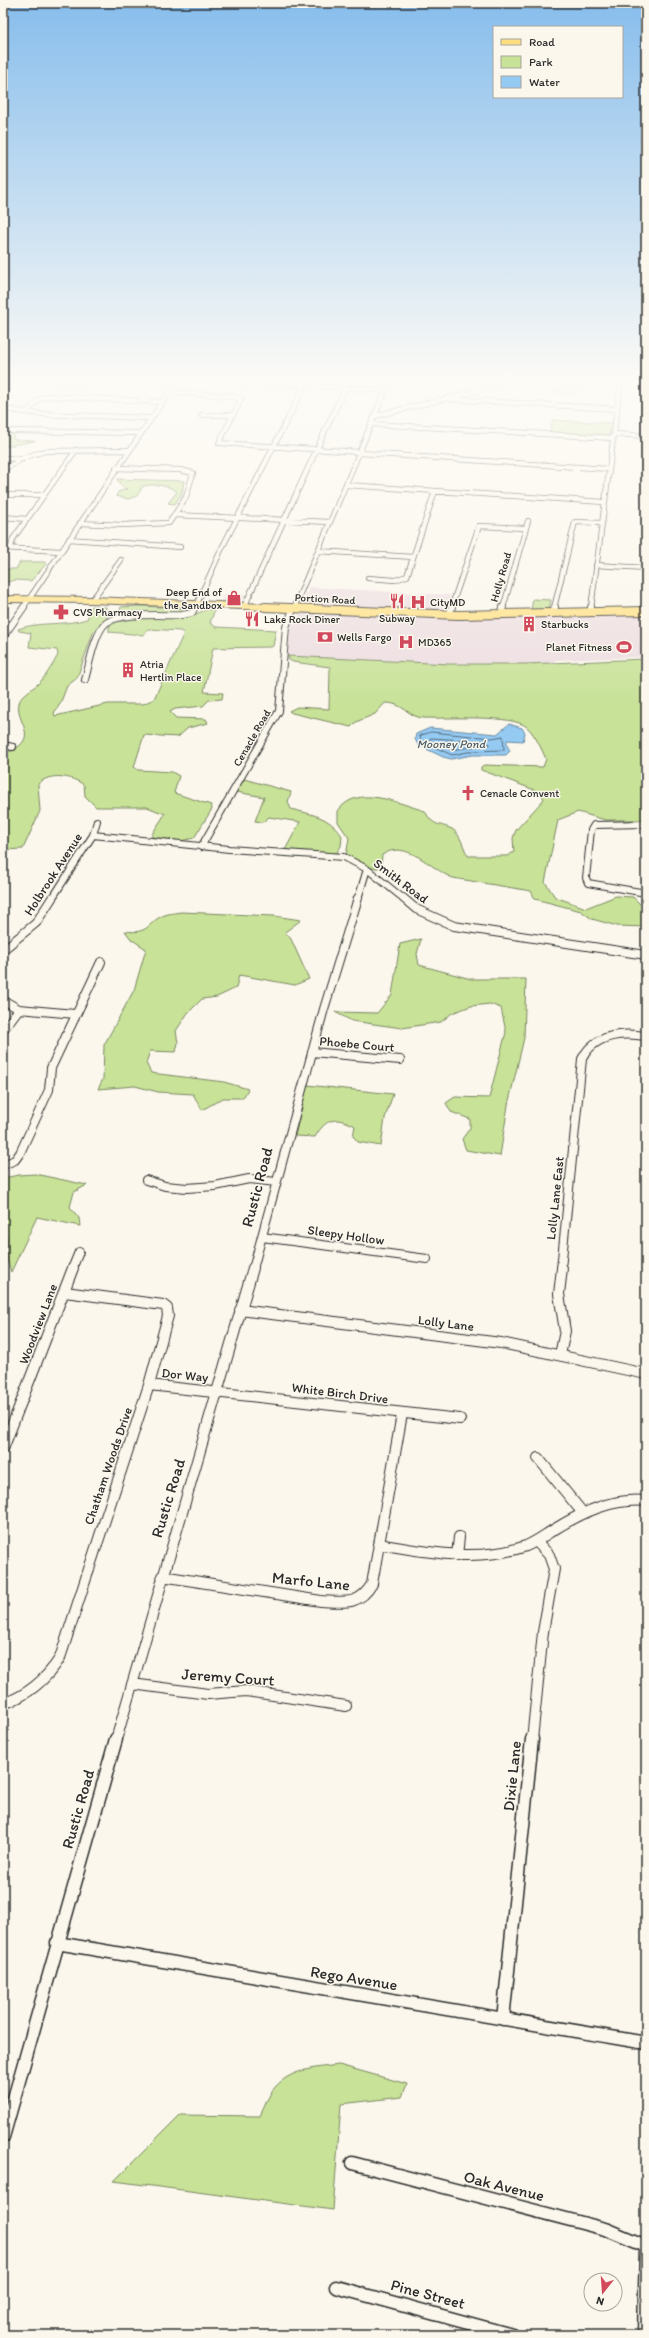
<svg xmlns="http://www.w3.org/2000/svg" width="649" height="2338" viewBox="0 0 649 2338" font-family="Itim,sans-serif">
  <rect width="100%" height="100%" fill="#fbf7ec"/>
  <filter id="ink" filterUnits="userSpaceOnUse"><feTurbulence type="fractalNoise" baseFrequency=".025" numOctaves="2"/><feDisplacementMap in="SourceGraphic" scale="8" xChannelSelector="R" yChannelSelector="G"/><feConvolveMatrix kernelMatrix="1 2 1 2 8 2 1 2 1" color-interpolation-filters="sRGB"/></filter>
  <g filter="url(#ink)">
    <path fill="#eedee1" d="M309,587L450,595V596L446,610L443,611L312,604L304,601Z
      M225,594L240,595H245L242,601L221,602Z
      M302,612L466,618L646,615V657L555,660L556,663L526,664L413,663L288,656L290,628Z"/>
    <path fill="#c8e298" stroke="#7a8662" d="M98,379L159,381L169,384L166,389L163,384C151,384 141,387 130,387C110,389 48,390 33,380Z
      M254,379H280L283,380L277,390L241,389Z
      M589,379L579,393H557L553,390Z
      M553,420L612,423L609,435L607,436L549,433Z
      M3,431L14,435L13,438L16,440L35,441L3,447Z
      M117,479L184,481L182,493L175,504L168,503L177,492C168,484 154,484 143,486L137,496L128,499L116,496L118,492L127,489L122,487Z
      M20,562H45L47,563L31,581L15,580L3,583V569H16Z
      M533,599L551,600L549,610H531Z
      M92,606L106,607L107,618L93,633L77,678L67,686L60,704L54,713L55,716L108,704H143L154,699L184,633L180,631L149,629L146,631L144,635L109,632V626L117,622C139,616 161,620 183,618C196,616 201,609 215,609L210,623L216,627L276,630L273,646L271,647L213,648L204,692L223,693L222,699L209,700L203,706L175,709L170,712L176,718L206,719L208,723L188,728L178,737L144,735L134,767L138,770L172,772L179,776L174,793L211,805L212,809L194,838L181,841L152,837V834L165,814L147,807H96L85,796L84,785C72,776 50,772 38,784L40,811L23,849L3,850V751H12C40,735 15,723 19,703C21,694 35,688 41,681C48,673 53,664 58,655L57,650L29,647L31,633L19,631L18,629C40,621 65,626 87,619Z
      M140,606L182,608L188,609L180,613L125,615L120,610L121,607Z
      M288,656L450,664H526L646,659V820H605L578,812L558,820L545,882L555,897L586,908L616,896L633,897L646,910V927L617,926L592,919L581,911L535,899L531,891L453,878C431,870 407,838 382,855L381,866L378,868H371L346,856L349,838L338,822V811C357,783 400,804 425,811C433,827 439,823 452,829C461,834 463,848 468,856H507L514,852L513,838L516,830L544,799L540,792L481,770V767L484,765L543,767L546,759C541,748 536,736 527,727C512,714 446,719 424,718C409,718 403,702 385,703L375,714L356,722L351,727L292,713L289,711L297,707L329,709L330,667L293,662L289,660Z
      M244,779L291,792L288,802L291,809C313,815 329,816 342,836L341,846L336,854L285,850L300,822L269,817L263,822L255,821L264,797L236,792Z
      M181,912L274,916L301,920L285,932L291,939L309,979L295,985L239,975L236,988L217,997L202,999L187,1014L176,1031L178,1043L176,1052L150,1051L146,1063L151,1073L224,1082L248,1089L243,1098H223L202,1110L193,1094L158,1092L135,1086L98,1089L103,1079L104,1045L134,990L146,949L131,939L125,931C151,935 147,921 165,915C170,913 176,913 181,912Z
      M421,939L417,954L419,965L471,979H526L524,1038L508,1105L500,1156L466,1150L462,1139L470,1128V1119L451,1112L446,1103L455,1097L489,1098L506,1032L501,1008L490,1004L471,1006L452,1013L441,1022L402,1028L352,1021L335,1012L377,1013L392,995L400,944Z
      M307,1085L393,1094L385,1118L381,1146L358,1142L353,1136L355,1126C336,1116 326,1118 315,1137L295,1136Z
      M35,1174L87,1185L74,1192L70,1207L79,1218L80,1226L37,1217L11,1272L7,1259V1236L3,1234V1178L19,1175Z
      M339,2065L407,2084L402,2097L341,2104L333,2210L114,2181L180,2115L260,2116C264,2108 267,2099 272,2091C288,2069 314,2068 339,2065Z"/>
    <path fill="#95caf3" stroke="#6b8aa3" d="M509,724L522,728L525,733L523,741L507,740V745L510,751L506,755H473L451,759L443,757L418,745L415,739L416,734L430,728L497,734Z"/>
    <g fill="none" stroke-linecap="round" stroke-linejoin="round">
      <path stroke="#556b7b" stroke-width="1" d="M431,732L492,738L503,736L504,750L473,751L452,755L421,741L420,736Z
        M431,738L481,741L490,744L452,750L430,741Z"/>
      <g stroke="#2b2b2b" stroke-width="6">
        <path id="minor-far4" d="M3,383L6,379
          M283,384L385,390
          M168,392L232,396L241,399L219,443L360,452
          M447,399L617,409
          M3,409L41,414L149,418
          M27,412L39,399L47,396L161,402
          M201,415H233
          M375,416L525,379
          M372,424L613,438
          M12,431L139,433
          M614,434L646,436
          M360,453L609,469
          M3,458L22,459
          M3,470L25,457L45,451L128,450
          M346,485L604,502
          M3,495H44
          M175,515L330,522
          M3,517L27,519
          M80,523L122,525L169,523L186,497L193,473L180,470L116,468
          M69,539L180,547
          M11,547L13,539L76,450
          M3,548L61,551
          M318,551L413,557
          M596,565L646,568
          M368,578L395,580L407,576L435,491
          M92,600L121,560
          M245,605L349,379
          M23,608L178,379
          M195,608L222,548L308,379
          M294,608L390,379
          M451,608L479,526L525,528
          M503,608L528,521
          M554,608L575,522L602,523
          M591,608L621,379"/>
      </g>
      <g stroke="#2b2b2b" stroke-width="8">
        <path id="minor-far3" d="M590,613L591,607
          M553,614L555,607
          M449,615L452,607
          M501,615L503,607
          M3,637L24,607
          M85,680C89,665 95,632 106,623C120,612 164,616 182,615L192,613L195,607
          M3,745L13,747
          M646,824L594,825L591,830L586,878L588,883L646,893
          M93,835L229,849L344,857L367,869L404,899
          M201,847L279,711L286,627L294,607
          M52,899L93,835L97,821
          M358,899L367,869"/>
      </g>
      <g stroke="#2b2b2b" stroke-width="10">
        <path id="minor-far2" d="M403,898L416,909L454,926L646,955
          M3,950L36,923L52,898
          M3,1000L19,1009L75,1014
          M3,1030L19,1009
          M312,1052L400,1060
          M3,1165L15,1160L20,1153L49,1090L51,1068L101,962
          M146,1180L165,1186L187,1188L215,1186L249,1179L276,1182
          M262,1237L427,1259
          M72,1269L79,1252
          M253,1269L324,1009L358,898
          M561,1269L582,1059C594,1034 621,1032 646,1036"/>
      </g>
      <g stroke="#2b2b2b" stroke-width="12">
        <path id="minor-far1" d="M240,1310L501,1343L646,1374
          M560,1355L565,1331L559,1294L562,1268
          M149,1385L460,1419
          M3,1449L73,1268
          M538,1458L582,1512
          M378,1544C426,1552 478,1563 526,1546C536,1542 545,1535 555,1529C583,1512 612,1498 646,1501
          M457,1556L459,1537
          M162,1576L321,1601C344,1602 359,1606 372,1584L402,1414
          M132,1684L208,1694L246,1691L346,1706
          M3,1704C28,1695 46,1680 60,1658L149,1385L168,1316L167,1308L163,1305L65,1292
          M116,1740L253,1268
          M532,1740L543,1632L554,1569L549,1555L537,1542"/>
      </g>
      <g stroke="#2b2b2b" stroke-width="15">
        <path id="minor" d="M57,1943L646,2043
          M503,2019L532,1739
          M3,2137L116,1739
          M352,2163L605,2229L646,2246L644,2335
          M336,2287L512,2335"/>
      </g>
      <g stroke="#2b2b2b" stroke-width="8">
        <path id="major-far1" d="M3,599L92,600L289,608"/>
      </g>
      <g stroke="#2b2b2b" stroke-width="10">
        <path id="major" d="M265,607L459,615L646,611"/>
      </g>
      <use href="#minor-far4" stroke="#fbf7ec" stroke-width="4.5"/>
      <use href="#minor-far3" stroke="#fbf7ec" stroke-width="6"/>
      <use href="#minor-far2" stroke="#fbf7ec" stroke-width="8"/>
      <use href="#minor-far1" stroke="#fbf7ec" stroke-width="10"/>
      <use href="#minor" stroke="#fbf7ec" stroke-width="12"/>
      <use href="#major-far1" stroke="#fedf80" stroke-width="6"/>
      <use href="#major" stroke="#fedf80" stroke-width="8"/>
    </g>
  </g>
  <linearGradient id="sky" x2="0" y2="1"><stop stop-color="#87bdec"/><stop offset="0.54" stop-color="#fdfbf6"/><stop offset="1" stop-color="#fdfbf6" stop-opacity="0"/></linearGradient>
  <rect width="649" height="706" fill="url(#sky)"/>
  <defs>
    <g id="shop-bare" transform="scale(1.2)"><path d="M-5-2.5h2.3a2.7 3.5 0 0 1 5.4 0H5L5.5 6h-11ZM-1.5-2.5h3a1.5 2.3 0 0 0-3 0Z" fill="#d1495b" stroke="#fbf7ec" stroke-width="2.5" paint-order="stroke"/></g>
    <g id="restaurant-bare" transform="scale(1.2)"><path d="M-5-6h1v4h1v-4h1v4h1v-4h1v5L-1.5 .5V6h-2V.5L-5-1ZM5-6V6H3V1.5H1.5Q1.5-4 5-6Z" fill="#d1495b" stroke="#fbf7ec" stroke-width="2.5" paint-order="stroke"/></g>
    <g id="hospital-bare" transform="scale(1.2)"><path d="M-5-5h3v3.5h4V-5h3V5h-3V1.5h-4V5h-3Z" fill="#d1495b" stroke="#fbf7ec" stroke-width="2.5" paint-order="stroke"/></g>
    <g id="pharmacy-bare" transform="scale(1.2)"><path d="M-2-6h4v4h4v4h-4v4h-4v-4h-4v-4h4Z" fill="#d1495b" stroke="#fbf7ec" stroke-width="2.5" paint-order="stroke"/></g>
    <g id="building-bare" transform="scale(1.2)"><path d="M-4-6H4V6H1V3H-1V6H-4ZM-2.5-4.3h1.7v1.8h-1.7ZM.8-4.3h1.7v1.8H.8ZM-2.5-1h1.7V.8h-1.7ZM.8-1h1.7V.8H.8Z" fill="#d1495b" stroke="#fbf7ec" stroke-width="2.5" paint-order="stroke"/></g>
    <g id="bank-bare" transform="scale(1.2)"><path d="M-6-4H6V4H-6ZM0-2.3a2.3 2.3 0 1 0 0 4.6a2.3 2.3 0 1 0 0-4.6Z" fill="#d1495b" stroke="#fbf7ec" stroke-width="2.5" paint-order="stroke"/></g>
    <g id="stadium-bare" transform="scale(1.2)"><path d="M0-5a6.5 5 0 1 0 0 10a6.5 5 0 1 0 0-10ZM-3.5-1.8h7v3.6h-7Z" fill="#d1495b" stroke="#fbf7ec" stroke-width="2.5" paint-order="stroke"/></g>
    <g id="church-bare" transform="scale(1.2)"><path d="M-1.2-6h2.4v3.5h3.3v2.4h-3.3V6h-2.4V-.1h-3.3v-2.4h3.3Z" fill="#d1495b" stroke="#fbf7ec" stroke-width="2.5" paint-order="stroke"/></g>
  </defs>
  <g fill-rule="evenodd">
    <use href="#shop-bare" x="234" y="598"/>
    <use href="#restaurant-bare" x="397" y="601"/>
    <use href="#hospital-bare" x="418" y="602"/>
    <use href="#pharmacy-bare" x="61" y="612"/>
    <use href="#restaurant-bare" x="252" y="619"/>
    <use href="#building-bare" x="529" y="624"/>
    <use href="#bank-bare" x="325" y="637"/>
    <use href="#hospital-bare" x="406" y="642"/>
    <use href="#stadium-bare" x="624" y="647"/>
    <use href="#building-bare" x="128" y="670"/>
    <use href="#church-bare" x="468" y="793"/>
  </g>
  <g text-anchor="middle" dominant-baseline="central" stroke-width="3" stroke-linejoin="round" paint-order="stroke">
    <g font-size="11" fill="#2b2b2b" stroke="#fbf7ec">
      <text transform="translate(501 577) rotate(-74)">Holly Road</text>
      <text transform="translate(325 599) rotate(3)">Portion Road</text>
      <text transform="translate(252 738) rotate(-60)">Cenacle Road</text>
    </g>
    <g font-size="11" fill="#2b2b2b" stroke="#fbf7ec" text-anchor="start">
      <text x="222" y="592" text-anchor="end">Deep End of<tspan x="222" dy="13">the Sandbox</tspan></text>
      <text x="430" y="602">CityMD</text>
      <text x="73" y="612">CVS Pharmacy</text>
      <text x="397" y="618" text-anchor="middle">Subway</text>
      <text x="264" y="619">Lake Rock Diner</text>
      <text x="541" y="624">Starbucks</text>
      <text x="337" y="637">Wells Fargo</text>
      <text x="418" y="642">MD365</text>
      <text x="612" y="647" text-anchor="end">Planet Fitness</text>
      <text x="140" y="664">Atria<tspan x="140" dy="13">Hertlin Place</tspan></text>
      <text x="480" y="793">Cenacle Convent</text>
    </g>
    <g font-size="12" font-style="italic" fill="#4b5b67" stroke="#fbf7ec">
      <text x="451" y="744">Mooney Pond</text>
    </g>
    <g font-size="13" fill="#2b2b2b" stroke="#fbf7ec">
      <text transform="translate(53 874) rotate(-57)">Holbrook Avenue</text>
      <text transform="translate(401 881) rotate(37)">Smith Road</text>
      <text transform="translate(357 1044) rotate(5)">Phoebe Court</text>
      <text transform="translate(555 1198) rotate(-84)">Lolly Lane East</text>
      <text transform="translate(346 1235) rotate(8)">Sleepy Hollow</text>
      <text transform="translate(446 1323) rotate(7)">Lolly Lane</text>
      <text transform="translate(38 1324) rotate(-69)">Woodview Lane</text>
      <text transform="translate(185 1375) rotate(6)">Dor Way</text>
      <text transform="translate(340 1393) rotate(7)">White Birch Drive</text>
      <text transform="translate(108 1466) rotate(-71)">Chatham Woods Drive</text>
    </g>
    <g font-size="16" fill="#2b2b2b" stroke="#fbf7ec">
      <text transform="translate(257 1187) rotate(-75)">Rustic Road</text>
      <text transform="translate(168 1498) rotate(-73)">Rustic Road</text>
      <text transform="translate(311 1581) rotate(6)">Marfo Lane</text>
      <text transform="translate(228 1677) rotate(4)">Jeremy Court</text>
      <text transform="translate(512 1776) rotate(-84)">Dixie Lane</text>
      <text transform="translate(78 1809) rotate(-74)">Rustic Road</text>
      <text transform="translate(354 1978) rotate(9)">Rego Avenue</text>
      <text transform="translate(504 2186) rotate(14)">Oak Avenue</text>
      <text transform="translate(428 2294) rotate(15)">Pine Street</text>
    </g>
  </g>
  <rect width="649" height="2338" fill="none" stroke="#fbf7ec" stroke-width="16"/>
  <rect x="8" y="8" width="633" height="2322" fill="none" stroke="#2b2b2b" stroke-width="1.5" filter="url(#ink)"/>
  <rect x="493" y="26" width="130" height="72" fill="#fbf7ec" stroke="#a8a59f"/>
  <rect x="501" y="39" width="20" height="6" fill="#fedf80" stroke="#a8a59f"/>
  <text x="529" y="46" font-size="12" fill="#2b2b2b">Road</text>
  <rect x="501" y="56" width="20" height="12" fill="#c8e298" stroke="#a8a59f"/>
  <text x="529" y="66" font-size="12" fill="#2b2b2b">Park</text>
  <rect x="501" y="76" width="20" height="12" fill="#95caf3" stroke="#a8a59f"/>
  <text x="529" y="86" font-size="12" fill="#2b2b2b">Water</text>
  <g transform="translate(603 2292) rotate(197)"><circle r="19" fill="#fbf7ec" stroke="#a8a59f"/>
  <path d="M0-3L7 15L0 10L-7 15Z" fill="#d1495b"/>
  <text y="-6" font-size="11" font-weight="bold" text-anchor="middle" fill="#2b2b2b">N</text>
  </g>
</svg>
